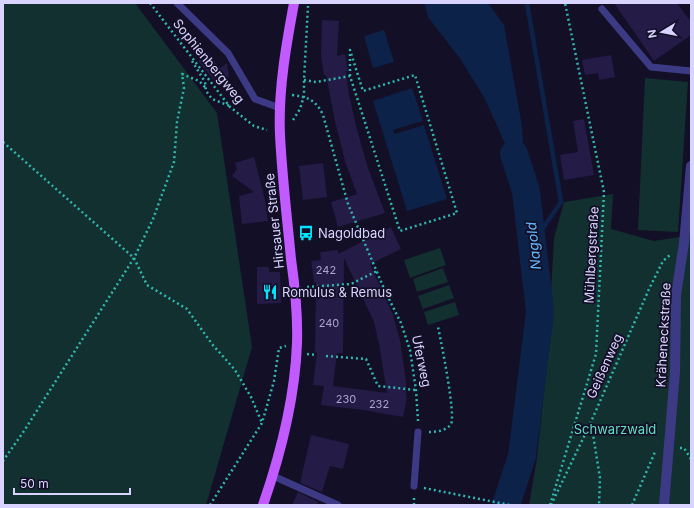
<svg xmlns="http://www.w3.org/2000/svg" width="694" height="508" viewBox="0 0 694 508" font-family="Inter,sans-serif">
  <rect width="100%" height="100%" fill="#130f26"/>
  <path fill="#12302f" d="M3,3H135L217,113L252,347L206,505H3Z
    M645,78L688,82L678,232L638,230Z
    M613,194L611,229L654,241L691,235V505H529L537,458L547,363L554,238L564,202Z
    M440,248L446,265L410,278L404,260Z
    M443,268L448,282L417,292L413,279Z
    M449,285L454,298L423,309L418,296Z
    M455,302L459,315L428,325L424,312Z"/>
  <path fill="#0c2248" d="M424,3H488L504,25L522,126L526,191L485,99L461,60L428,17Z
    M384,30L394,62L373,68L364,36Z
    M412,88L423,121L393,130L394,134L424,125L447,199L407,211L373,101Z"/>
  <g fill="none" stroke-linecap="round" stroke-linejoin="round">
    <path stroke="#0c2248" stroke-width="4.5" d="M527,3L561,202L532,244"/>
    <path stroke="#0c2248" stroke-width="28" d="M506,505L522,456L540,312L526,191L514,154"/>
  </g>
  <path fill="#241b47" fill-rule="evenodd" d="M614,3H677L691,22V35L654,61Z
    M322,20L339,21L337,56L345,54L348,71H346L349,94L356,126L368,168L385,213L338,227L331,202L357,194L345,161L335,121L326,75H324L321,55Z
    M208,53L220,68L227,63L229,76L218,85L198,61Z
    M611,55L615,77L599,80L598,73L585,75L582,60Z
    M584,119L594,175L564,180L560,155L578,152L573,121Z
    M254,157L265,200L268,221L242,224L239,196L254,192L232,176L237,169L235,163Z
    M323,163L327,197L303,200L299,166Z
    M391,227L401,249L370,264L393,315L400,340L406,382V397H407L403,417L363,410L321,405L324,386L313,385L317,353L315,352L316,283L314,282L311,261L321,260L320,252L338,250V254ZM344,258L374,322L379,344L387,393L333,386L337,353H343Z
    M257,267H269V272H280L281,303L257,304Z
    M311,435L349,444L343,469L330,466L322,492L300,483Z
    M298,492L318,502L317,505H292Z"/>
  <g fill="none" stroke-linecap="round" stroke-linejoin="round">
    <path stroke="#2fb8b0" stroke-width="2.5" stroke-dasharray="2 3" stroke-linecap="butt" d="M150,3L230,107L254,126L267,130
      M192,61L205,82L206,91L212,99L230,106
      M304,80L316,82L350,76L400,231L457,213L415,75L363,91L350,50V76
      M205,87L199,81L182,74L184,88L177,122L174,162L153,219L134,258L147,285L187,309L212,344L235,370L251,397L262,423
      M292,95C308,97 316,100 323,115L348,204L385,291L401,323L410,350L416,390L418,421
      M293,120L300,109L304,96V80L308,6
      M3,142L134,258L24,431L3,461
      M307,287L351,284L377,271
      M307,354L317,355
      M326,356L366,359L378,386L416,390
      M591,422L600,478L599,505
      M429,432C436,432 446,431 451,424C456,415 441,341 438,327
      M680,448H684L691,459
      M424,488L510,505
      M210,505L262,423L274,381L279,348L286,346
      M414,505V496
      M550,505L596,354L604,192L565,3
      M551,505L591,422L649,289L663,261L670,255
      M632,505L655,452"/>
    <path stroke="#3d3a85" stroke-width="7" d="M177,3L228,53L255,99L280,108
      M602,9L651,67L691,71
      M273,476L338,505
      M414,486L418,432"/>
    <path stroke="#3d3a85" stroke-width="10" d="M664,505L675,372L676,295L684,243L691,166"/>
    <path stroke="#c25bff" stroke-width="10" d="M263,505C281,453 295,399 297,343C298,315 295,287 291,259C287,217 282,176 280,135C278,91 286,46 294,3"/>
  </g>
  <defs>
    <g id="bus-bare" transform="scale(1.2)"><path d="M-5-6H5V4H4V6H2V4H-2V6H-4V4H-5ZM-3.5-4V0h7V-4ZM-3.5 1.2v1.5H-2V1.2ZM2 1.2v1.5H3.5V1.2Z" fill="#00e5ff" stroke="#130f26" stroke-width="2.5" paint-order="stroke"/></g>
    <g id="restaurant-bare" transform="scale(1.2)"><path d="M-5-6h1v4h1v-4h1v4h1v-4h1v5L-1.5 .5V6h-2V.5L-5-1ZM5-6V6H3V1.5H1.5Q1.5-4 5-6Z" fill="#00e5ff" stroke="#130f26" stroke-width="2.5" paint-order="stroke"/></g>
  </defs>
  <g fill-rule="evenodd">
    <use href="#bus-bare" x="306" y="233"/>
    <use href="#restaurant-bare" x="270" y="292"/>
  </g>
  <g text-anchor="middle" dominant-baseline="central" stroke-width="3.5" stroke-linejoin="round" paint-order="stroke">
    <g font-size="11" fill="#aca6d1">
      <text x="326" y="270">242</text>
      <text x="329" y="323">240</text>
      <text x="346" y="399">230</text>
      <text x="379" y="404">232</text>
    </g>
    <g font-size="13" fill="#d9d4ff" stroke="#130f26">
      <text transform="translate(209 61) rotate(51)">Sophienbergweg</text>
      <text transform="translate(274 221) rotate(-96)">Hirsauer Straße</text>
      <text transform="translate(591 255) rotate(-87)">Mühlbergstraße</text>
      <text transform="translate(663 335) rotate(-87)">Kräheneckstraße</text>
      <text transform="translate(422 361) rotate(78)">Uferweg</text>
      <text transform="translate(604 366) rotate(-66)">Geißenweg</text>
    </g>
    <g font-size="13" fill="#d9d4ff" stroke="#130f26" text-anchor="start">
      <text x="318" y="233">Nagoldbad</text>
      <text x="282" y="292">Romulus &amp; Remus</text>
    </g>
    <g font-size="13" fill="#5fe0c0" stroke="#130f26">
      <text x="615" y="429">Schwarzwald</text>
    </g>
    <g font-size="14" font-style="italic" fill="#62b6ff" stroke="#130f26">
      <text transform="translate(533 246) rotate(-96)">Nagold</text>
    </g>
  </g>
  <rect width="694" height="508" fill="none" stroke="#d9d4ff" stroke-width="8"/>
  <g transform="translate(662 32) rotate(260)" stroke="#130f26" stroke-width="3" paint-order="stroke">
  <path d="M0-3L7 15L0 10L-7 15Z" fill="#d9d4ff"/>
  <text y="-6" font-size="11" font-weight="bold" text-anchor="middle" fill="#d9d4ff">N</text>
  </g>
  <path d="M14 488v6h116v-6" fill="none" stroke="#d9d4ff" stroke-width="2"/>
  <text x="20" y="488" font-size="12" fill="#d9d4ff" stroke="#130f26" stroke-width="3" paint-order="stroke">50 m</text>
</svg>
